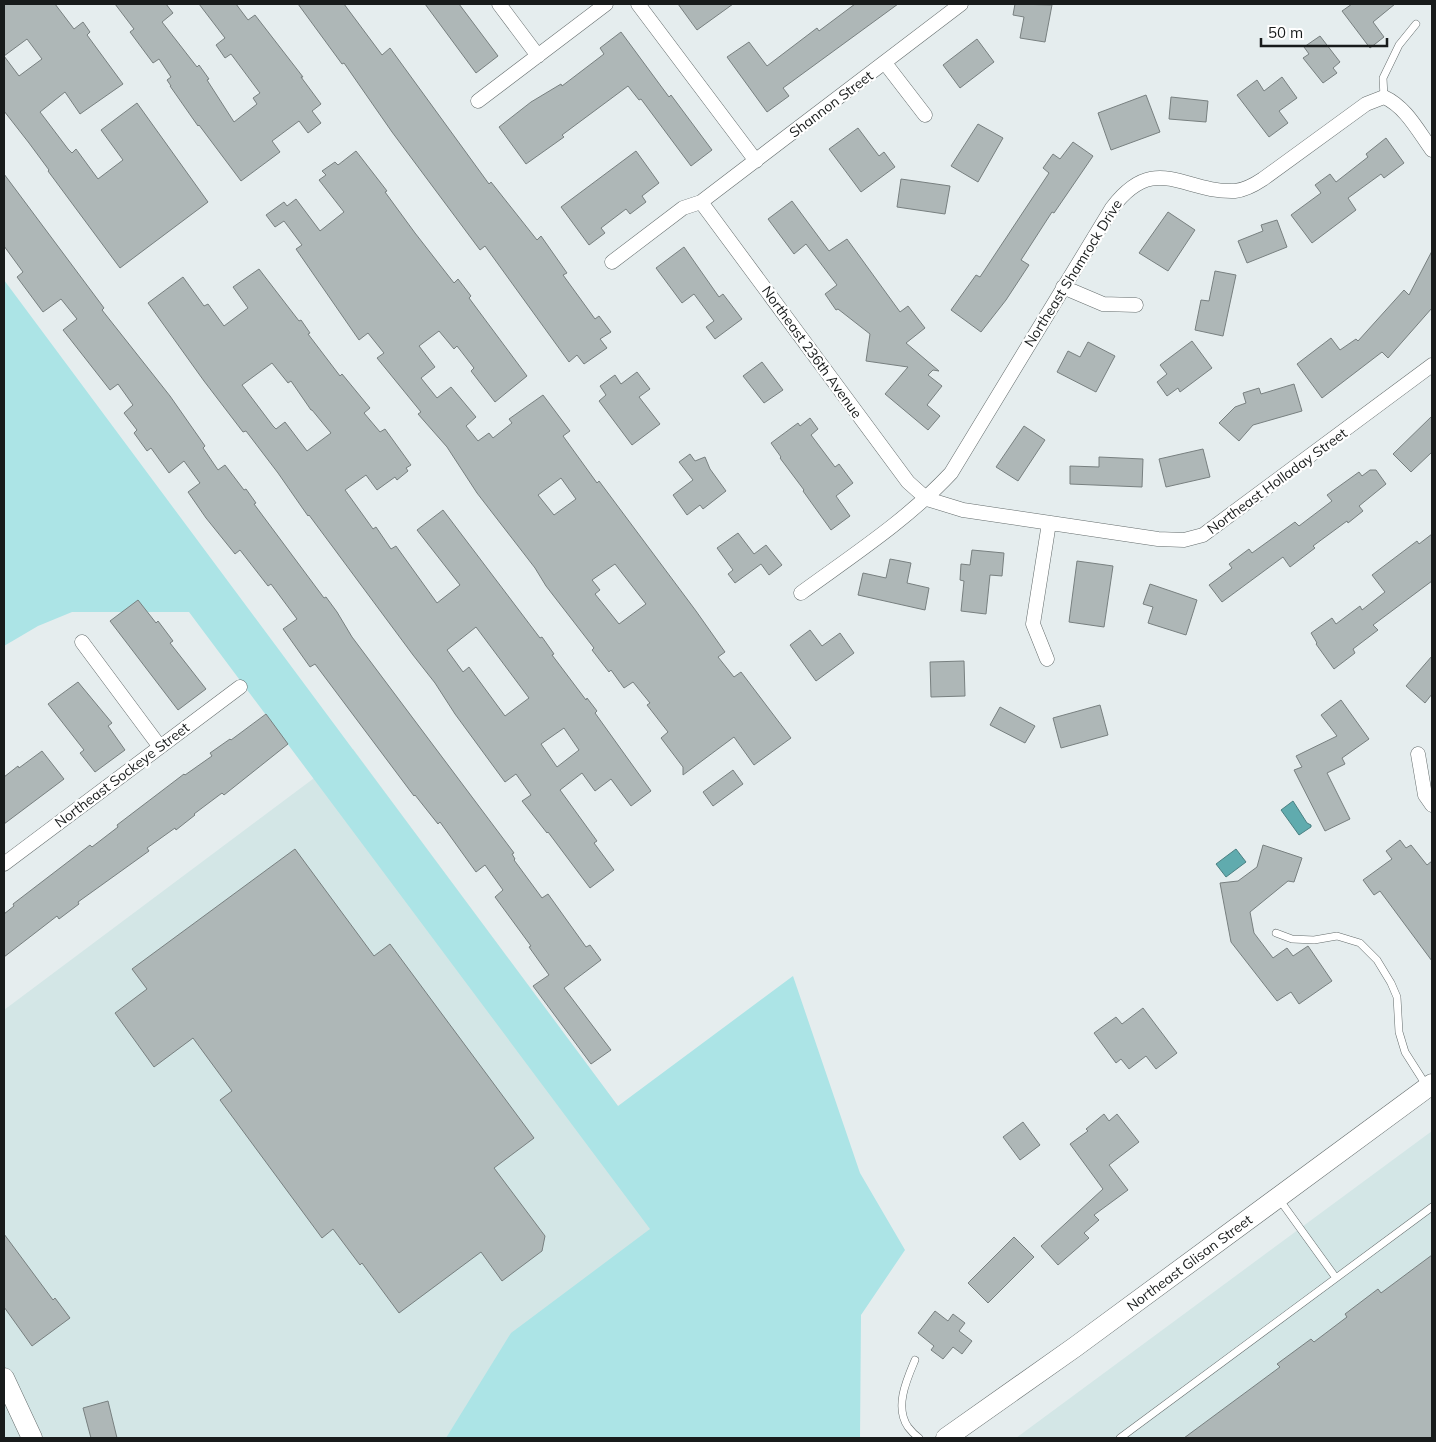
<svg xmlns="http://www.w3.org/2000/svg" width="1436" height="1442" viewBox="0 0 1436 1442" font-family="Mulish,sans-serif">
  <rect width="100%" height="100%" fill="#e5edee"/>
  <path fill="#d3e6e6" d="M353,749L618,1106L861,1438H4V1010Z
    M1432,1131V1438H1016Z"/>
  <path fill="#ace4e6" d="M4,280L618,1106L793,976L860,1173L905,1250L861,1315L860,1438H446L511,1333L650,1229L189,612H72L38,626L4,646Z"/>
  <path fill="#60abae" stroke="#4a8082" d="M1293,801L1307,823L1311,825V827L1299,835L1281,810Z
    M1236,849L1246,862L1226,877L1216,864Z"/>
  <path fill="#aeb7b7" stroke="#788080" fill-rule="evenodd" d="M4,4H55L74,29L83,22L90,32L87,35L123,84L80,114L65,92L40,112L68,149L72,153L76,149L98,179L123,160L101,130L137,103L208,202L120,268L48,171L49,170L29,143L4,111ZM27,39L42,59L19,76L4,56Z
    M115,4H166L173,13L162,22L197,67L199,65L209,79L207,80L234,122L257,104L253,98L260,93L231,54L225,58L216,45L225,38L199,4H236L248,20L255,15L303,77H301L321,104L312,111L321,123L308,133L299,121L272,141L280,152L241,181L199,125L198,126L170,86H171L167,80L171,77L159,59L153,63L130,32L134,29Z
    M298,4H344L382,55L390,48L489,184L491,182L537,240L541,236L567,273L563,275L595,319L599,316L611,332L600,339L607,348L584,364L577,355L569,362L485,246L480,250L392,132L344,63L342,64Z
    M425,4H459L498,56L476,73Z
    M678,4H733L697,30Z
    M855,4H898L783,88L789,96L767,112L727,57L749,42L767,66L817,28L819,31Z
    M1015,4L1052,5L1045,42L1020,38L1024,17L1013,15Z
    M1352,4H1395L1373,22L1384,37L1370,48L1342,11Z
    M621,32L669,97L671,95L712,150L691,166L641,99L639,100L628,86L562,135L564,137L526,164L499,127L531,102L561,84L562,86L604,54L600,48Z
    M1320,36L1340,62L1333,68L1337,73L1323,83L1303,58L1309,54L1304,47Z
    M977,39L994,62L960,88L943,65Z
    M1282,77L1297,98L1279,111L1288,123L1269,137L1237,95L1257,80L1264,91Z
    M1146,95L1160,132L1111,150L1098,113Z
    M1171,97L1208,101L1206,122L1169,119Z
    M978,124L1003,138L978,182L951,166Z
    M858,128L879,156L884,152L895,167L861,192L829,149Z
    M1386,138L1404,163L1384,178L1381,174L1348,198L1356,210L1312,243L1291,215L1321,193L1315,185L1330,174L1336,182L1368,157L1366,154Z
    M1073,142L1093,156L1054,213L1052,212L1021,260L1029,265L1006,300L981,332L951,310L976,275L980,277L1049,173L1043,168L1053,154L1060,159Z
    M356,151L387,191L385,192L415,233L454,283L458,279L471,296L469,298L527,376L495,402L471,371L474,368L457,346L454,349L439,331L419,346L435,367L421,378L437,398L451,387L476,417L466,426L478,441L489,433L493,438L512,423L509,419L543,395L570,431L563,436L597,483L599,481L696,611L725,652L718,657L734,677L741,672L791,738L754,765L734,737L683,775V767L661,738L668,732L647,705L650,703L633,682L624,688L611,670L609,672L592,650L594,648L546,586L535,568L477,493L447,447L418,414L421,412L377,358L384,353L368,333L359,340L296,249L302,245L284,221L275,227L266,215L284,202L287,206L296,199L320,231L344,212L319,180L326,175L322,171L335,162L338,165ZM561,478L576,499L554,515L538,495ZM615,564L646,604L619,624L595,594L600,590L592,580Z
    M636,151L659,183L642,196L646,202L630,214L626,209L601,228L605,233L589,245L561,207Z
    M4,174L104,308L102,310L170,396L205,446L203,448L218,470L225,465L244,490L246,489L256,503L254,504L324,598L326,597L337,612L352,637L514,853L512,854L515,859L514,860L542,898L548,894L586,947L590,945L601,960L564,988L611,1050L591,1064L533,986L549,975L529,947L531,946L495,897L503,890L485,865L476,872L440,822L438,824L415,795L414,796L315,664L310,667L283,629L297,619L271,584L268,586L240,550L235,554L206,518L188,492L200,483L184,461L169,473L151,448L147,451L134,433L137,430L124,413L133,405L118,384L110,390L63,330L77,319L61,299L43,312L17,277L23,272L4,246Z
    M901,179L950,186L945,214L897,207Z
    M792,201L829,251L847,239L900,312L908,306L925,328L906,343L939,371L933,370L928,375L942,386L927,405L940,416L928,430L885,394L908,367L866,361L870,334L838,309L836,310L825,294L837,285L806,244L794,254L768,219Z
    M1168,212L1195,230L1168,271L1139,253Z
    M1277,220L1287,247L1247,263L1238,241L1263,231L1261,225Z
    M684,247L719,297L723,294L742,319L715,339L706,327L714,321L694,294L682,303L656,268Z
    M1432,251V308L1388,358L1382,352L1322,398L1297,364L1331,338L1340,350L1356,339L1358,341L1404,290L1409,295Z
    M259,269L299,321L301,320L310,333L308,334L340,376L342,374L370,408L364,413L380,432L385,429L411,465L406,468L408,471L397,480L395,477L377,490L366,475L345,490L373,529L376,527L391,549L396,546L437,603L460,585L417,530L443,510L540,638L542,637L554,654L552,655L586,700L587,698L597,711L595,713L651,791L631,806L611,779L595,791L582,773L560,790L597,841L594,843L614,870L590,888L548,832L547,833L522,801L531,795L516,774L505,782L455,714L435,683L413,655L309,515L308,516L278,473L246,431L243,432L204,381L148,303L183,277L204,306L208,304L224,326L248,308L233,287ZM272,363L288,383L291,381L311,410H312L331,433L307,451L285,422L276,429L273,426L242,385ZM476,627L529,698L505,716L469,667L463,672L447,650ZM564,728L579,750L557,767L541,744Z
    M1215,271L1236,275L1223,336L1195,330L1201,300L1209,301Z
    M1192,341L1212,368L1180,392L1178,388L1167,396L1157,382L1167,374L1160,365Z
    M1088,342L1115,356L1096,392L1057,372L1068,351L1080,357Z
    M762,362L783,390L764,403L743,376Z
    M637,372L650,389L639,397L660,424L632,445L599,401L606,395L600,386L615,375L621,384Z
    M1294,384L1302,411L1253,425L1239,441L1219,423L1235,407L1246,403L1243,393L1259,388L1261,394Z
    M1432,416V452L1411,472L1393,454Z
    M810,418L818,429L811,435L835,467L839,464L853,483L836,496L850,516L831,530L803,491L804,490L780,458L781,457L771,443L798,423L800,426Z
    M1024,426L1045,440L1018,481L996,467Z
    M1203,449L1210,477L1166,487L1159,459Z
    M690,454L695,461L705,457L710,469L726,491L703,509L700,505L687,515L673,495L693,480L679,462Z
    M1099,457L1143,459L1142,487L1070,484V466L1099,467Z
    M1370,470H1376L1386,484L1359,506L1363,511L1348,523L1347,521L1313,546L1315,548L1290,567L1283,557L1222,602L1209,585L1232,568L1229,564L1249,549L1252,553L1295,522L1299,526L1332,501L1327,495L1359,472L1362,476Z
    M738,533L754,554L766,545L782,565L769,575L761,564L735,583L728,574L733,570L717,548Z
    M1432,534V581L1373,625L1378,630L1353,649L1355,653L1334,669L1316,644L1317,643L1311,633L1332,618L1336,624L1360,606L1362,610L1385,592L1372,575L1417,541L1419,544Z
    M972,550L1004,553L1002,576L990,575L986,614L961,611L964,581L960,580L961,564L970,565Z
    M890,559L911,563L907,583L929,588L925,610L858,595L863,573L886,578Z
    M1077,561L1113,566L1104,627L1069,622Z
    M1150,584L1197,600L1186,635L1148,623L1153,607L1143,604Z
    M138,600L156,623L158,621L173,641L170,643L206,689L178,710L110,621Z
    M810,630L822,646L840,633L854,653L816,681L790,645Z
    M1432,656V694L1425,703L1406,686Z
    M964,661L965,696L931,697L930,662Z
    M78,682L112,723L108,726L125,750L95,772L80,753L84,750L48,704Z
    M1341,700L1369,739L1342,758L1345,764L1327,773L1350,819L1325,831L1294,770L1302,767L1296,756L1337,736L1321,715Z
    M1100,705L1108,735L1061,748L1053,718Z
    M1000,707L1035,726L1025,743L990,725Z
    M266,714L288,744L224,795L222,793L194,814L195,815L176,830L175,828L147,848L149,851L78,902L79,904L59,919L57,916L4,957V914L14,906L13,904L90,845L92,847L118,827L117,825L184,774L185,775L212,756L210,753L230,739L231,740Z
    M42,751L64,779L4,824V777L18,766L19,768Z
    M733,770L743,784L713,806L703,792Z
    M1400,840L1406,848L1411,845L1427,865L1432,861V961L1380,891L1374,895L1363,880L1392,859L1386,851Z
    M1263,845L1302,858L1294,882L1288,881L1250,912L1254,933L1273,958L1287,948L1293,956L1308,946L1332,981L1299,1004L1291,992L1277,1001L1231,942L1220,883L1238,881L1257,867Z
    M295,849L374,956L390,944L534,1138L494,1168L545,1236L542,1251L502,1281L481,1252L399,1313L362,1263L360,1265L333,1229L322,1238L220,1100L232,1091L193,1038L154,1067L115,1013L147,989L132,969Z
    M1143,1008L1177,1053L1156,1069L1146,1056L1129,1069L1121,1059L1116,1063L1094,1033L1116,1017L1122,1024Z
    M1104,1114L1109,1121L1117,1114L1139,1142L1109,1165L1128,1190L1094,1215L1099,1220L1084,1233L1089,1238L1058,1265L1041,1246L1103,1189L1070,1144L1088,1131L1086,1129Z
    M1023,1122L1040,1145L1020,1160L1003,1137Z
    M4,1234L53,1300L55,1298L70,1318L32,1346L4,1307Z
    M1014,1237L1034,1257L988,1303L968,1283Z
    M1432,1255V1438H1184L1280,1367L1277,1364L1311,1339L1314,1342L1347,1317L1345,1314L1378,1289L1381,1293Z
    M935,1311L948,1321L953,1314L965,1323L959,1331L972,1341L962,1354L953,1347L943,1359L931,1350L934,1346L918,1333Z
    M108,1401L117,1438H91L83,1408Z"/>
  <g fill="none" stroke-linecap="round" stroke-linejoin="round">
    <g stroke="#656d6d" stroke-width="8">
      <path id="lane" d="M1384,97L1383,78L1399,45L1416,24
        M1276,933L1292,939L1314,940L1337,936L1360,943L1377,960L1391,983L1397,997L1399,1032L1405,1052L1426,1085
        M1279,1199L1336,1278
        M915,1360C907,1379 894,1407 908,1427C911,1431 915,1435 919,1438
        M1120,1438L1432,1207"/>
    </g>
    <g stroke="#656d6d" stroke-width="15">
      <path id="street" d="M499,4L538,56
        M638,4L756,161
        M885,63L925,115
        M478,101L606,4
        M701,202L908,482L927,499L963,510L1158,539L1184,540L1203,535L1432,365
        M612,262L683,208L701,202L961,4
        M1063,287L1103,304L1136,305
        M801,593C853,555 907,520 951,473L1112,208C1155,151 1183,193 1235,191C1245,190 1254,185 1263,179L1366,104L1384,97C1406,107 1418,131 1432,150
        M82,642L160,747
        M1047,659L1033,624L1049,523
        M1418,754L1425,795L1432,805
        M4,864L240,687"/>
    </g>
    <g stroke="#656d6d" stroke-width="21">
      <g id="secondary">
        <path d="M4,1378L32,1438"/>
        <path id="s1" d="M946,1438L1075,1347L1432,1084"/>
      </g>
    </g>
    <use href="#lane" stroke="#fff" stroke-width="7"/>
    <use href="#street" stroke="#fff" stroke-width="14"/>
    <use href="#secondary" stroke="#fff" stroke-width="20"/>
  </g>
  <g text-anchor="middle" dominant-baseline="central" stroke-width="4.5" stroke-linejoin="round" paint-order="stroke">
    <g font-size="14" fill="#181b1b" stroke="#fff">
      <text transform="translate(831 104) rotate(-37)">Shannon Street</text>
      <text transform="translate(1073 273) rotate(-58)">Northeast Shamrock Drive</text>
      <text transform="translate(812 352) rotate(54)">Northeast 236th Avenue</text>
      <text transform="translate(1277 481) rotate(-36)">Northeast Holladay Street</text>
      <text transform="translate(122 775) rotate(-37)">Northeast Sockeye Street</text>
      <text stroke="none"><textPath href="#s1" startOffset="300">Northeast Glisan Street</textPath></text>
    </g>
  </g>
  <rect width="1436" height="1442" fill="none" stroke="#181b1b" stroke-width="10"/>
  <path d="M1261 38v8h126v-8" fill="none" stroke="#181b1b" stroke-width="2.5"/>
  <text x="1268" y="38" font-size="15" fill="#181b1b" stroke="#ffffff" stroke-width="4" paint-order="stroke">50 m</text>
</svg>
